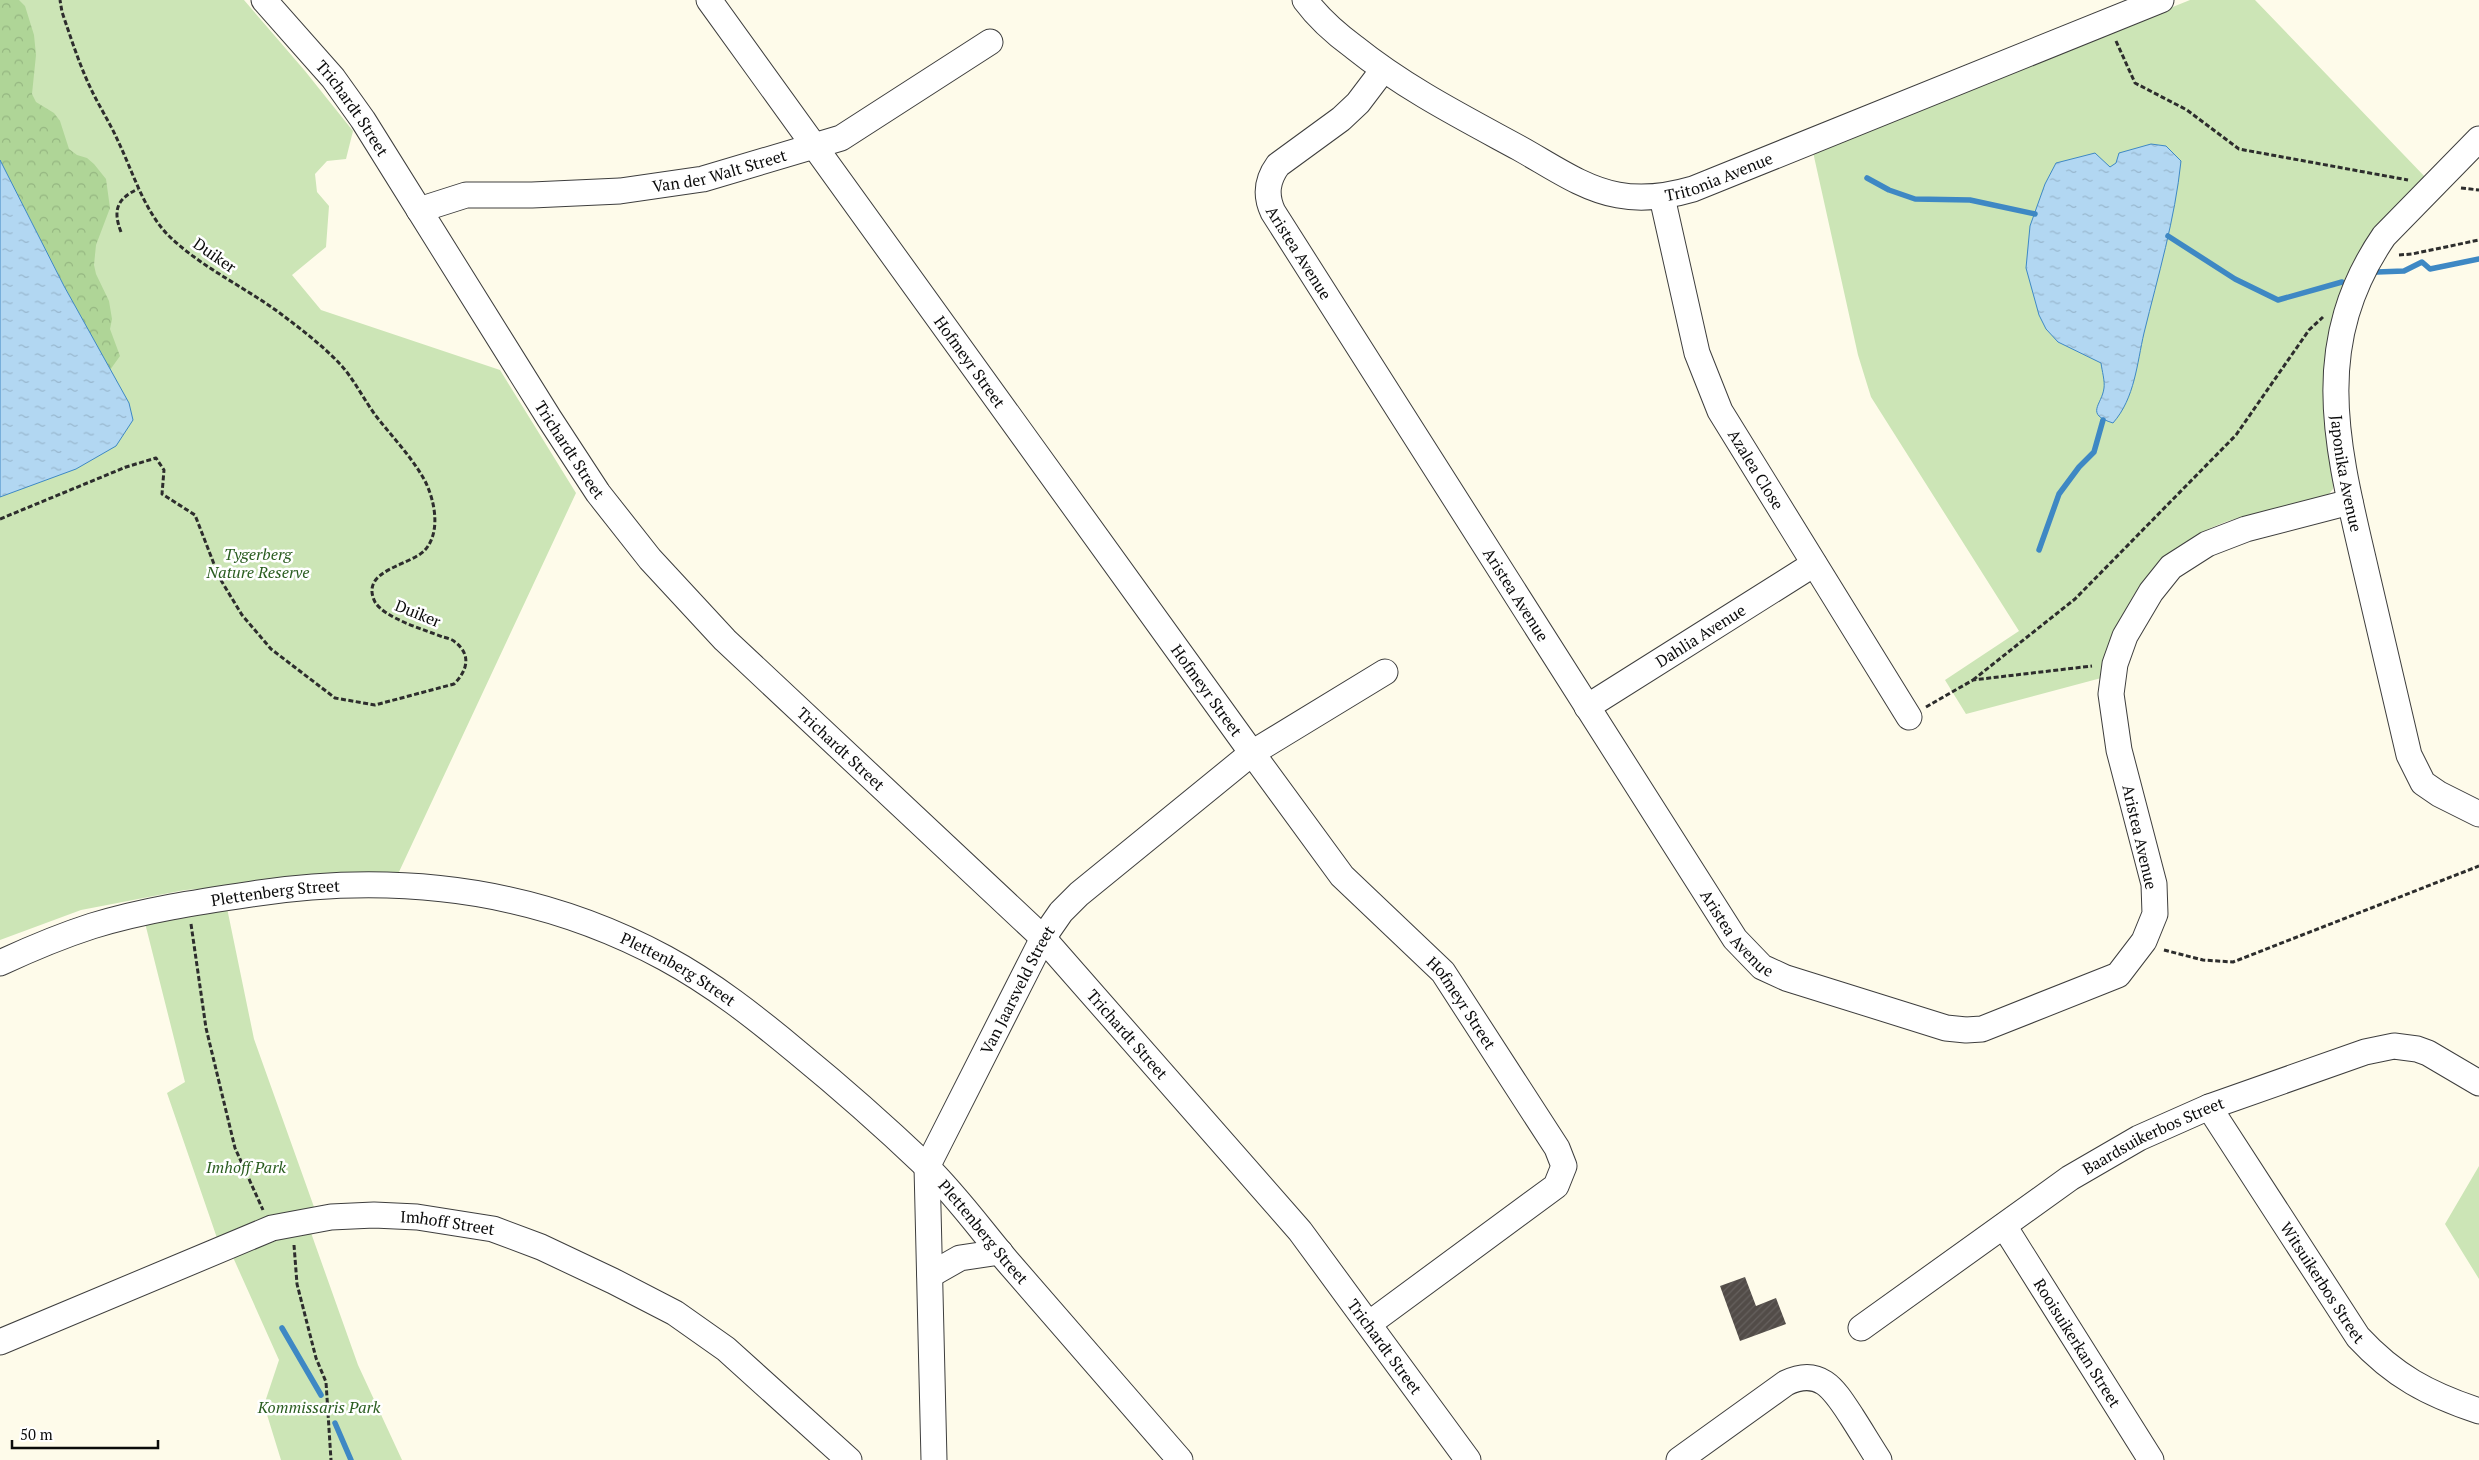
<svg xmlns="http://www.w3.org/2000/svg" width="2479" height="1460" viewBox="0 0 2479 1460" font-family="'PT Serif',serif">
  <defs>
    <pattern id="forest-crowns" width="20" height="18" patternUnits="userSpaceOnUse" patternTransform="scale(1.25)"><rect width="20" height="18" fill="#afd597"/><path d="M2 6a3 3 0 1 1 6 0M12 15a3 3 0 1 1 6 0" fill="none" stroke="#95b681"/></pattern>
    <pattern id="water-ripples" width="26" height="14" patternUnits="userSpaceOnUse" patternTransform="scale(1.25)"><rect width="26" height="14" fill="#b2d7f2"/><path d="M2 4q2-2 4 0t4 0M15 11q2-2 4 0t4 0" fill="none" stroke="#98b7ce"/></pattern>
    <pattern id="building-hatch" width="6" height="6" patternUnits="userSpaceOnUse" patternTransform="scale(1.25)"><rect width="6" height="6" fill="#524c48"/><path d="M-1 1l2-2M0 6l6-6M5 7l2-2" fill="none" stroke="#66615e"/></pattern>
  </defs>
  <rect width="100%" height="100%" fill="#fefbea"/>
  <path fill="#cce5b6" d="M0,0H244L305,71L353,131L346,159L327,161L315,174L317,192L329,206L326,247L292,275L321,310L500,370L576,493L398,874L185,890L81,910L0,940Z
    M2190,0H2255L2427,179L2354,266L2333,489L2329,494L2318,500C2288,507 2257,512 2228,521C2176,539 2134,581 2115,633C2110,647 2108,663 2105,677L1966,714L1945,680L2019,631L1871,397L1858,355L1813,152Z
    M227,908L254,1039L314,1207L281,1215L217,1238L167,1093L185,1082L145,923Z
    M2479,1166V1279L2445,1224Z
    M310,1230L358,1365L402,1460H281L264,1405L279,1360L232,1255Z"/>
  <path fill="url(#forest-crowns)" d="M0,0H19L25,6L34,35L36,55L32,94L36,102L54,113L60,121L69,149L77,155L87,158L94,164L106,179L110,208L96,245L94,265L96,274L109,301L112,319L110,329L120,356L110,370L64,286L0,160Z"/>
  <path fill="url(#water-ripples)" stroke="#3e88c4" d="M2151,144L2166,146L2181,161C2175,219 2158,276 2144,333C2137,363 2135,398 2113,423C2084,414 2102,405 2104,388C2105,381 2102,371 2101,363L2058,342L2046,329L2039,315L2026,268L2030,226L2045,184L2056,163L2095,153L2110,167L2116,163L2119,153Z
    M0,160L64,286L129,403L133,420L116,446L76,469L0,497Z"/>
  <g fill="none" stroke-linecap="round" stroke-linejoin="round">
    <path stroke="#3e88c4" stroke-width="5.5" d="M1867,178L1889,190L1915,199L1970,200L2035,214
      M2168,236L2235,279L2278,300L2342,282
      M2377,272L2404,271L2422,262L2430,269L2479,259
      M2039,550L2059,494L2079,467L2094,452L2103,420
      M282,1328L321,1395
      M335,1423L351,1460"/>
  </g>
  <path fill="url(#building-hatch)" d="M1745,1277L1756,1306L1776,1298L1786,1324L1740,1341L1720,1286Z"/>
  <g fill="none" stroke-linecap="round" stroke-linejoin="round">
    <g stroke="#3e3e3e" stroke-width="27">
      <g id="minor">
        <path id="s1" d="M264,0L333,78L363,120L549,418L598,493L650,559L725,640L1043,938L1300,1231L1468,1460"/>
        <path id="s2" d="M709,0L1252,753L1342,876L1443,972L1557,1148L1564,1166L1556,1186L1370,1323"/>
        <path id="s3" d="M1305,0C1319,19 1335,33 1354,47C1405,88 1462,117 1519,148C1550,165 1583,189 1618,195C1644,200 1669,196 1693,189L2161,0"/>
        <path id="s4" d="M1383,70L1358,103L1341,119L1278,165C1267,180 1265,195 1273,212L1735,939L1762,967L1786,978L1946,1028L1966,1030L1982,1029L2118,975L2144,941L2155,914L2154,884L2119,750L2111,694L2115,664L2125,636L2151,592L2171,567L2207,544L2246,529L2350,502"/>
        <path id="s5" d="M2479,139L2384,236C2308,347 2338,450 2366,571C2380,632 2395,693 2409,755L2423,783L2439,794L2479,814"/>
        <path id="s6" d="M1662,197L1697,353L1720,411L1909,717"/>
        <path id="s7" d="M419,210L466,195H532L620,191L703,179L841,138L990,42"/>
        <path id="s8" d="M1587,707L1814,564"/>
        <path id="s9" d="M0,963C30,949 61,936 92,926C144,910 198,902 252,894C396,872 535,888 665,958C713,984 755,1017 797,1052C841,1088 884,1126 925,1165C955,1194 981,1230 1008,1262C1066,1328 1123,1394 1180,1460"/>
        <path id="s10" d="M2209,1107L2358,1337C2394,1376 2428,1394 2479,1411"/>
        <path id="s11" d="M2004,1226L2151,1460"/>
        <path d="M930,1275L960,1258L1000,1252"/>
        <path id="s12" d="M1861,1328L2070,1178L2139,1138L2209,1107L2365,1052L2394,1046L2417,1049L2428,1053L2479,1083"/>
        <path id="s13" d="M0,1342L272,1228L331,1217L374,1215L417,1217L493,1229L541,1247L613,1281L675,1313L726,1349L849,1460"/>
        <path id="s14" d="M934,1460L927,1167L1043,938L1061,912L1079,894L1252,753L1385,672"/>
        <path d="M1679,1460L1786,1383C1821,1366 1835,1391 1852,1417C1861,1431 1870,1446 1879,1460"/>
      </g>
    </g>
    <path stroke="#2d2d2d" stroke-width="3" stroke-dasharray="5 2.5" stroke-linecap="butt" d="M2116,41L2135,83L2187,110L2239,149L2408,180
      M2461,188L2479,190
      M121,232C113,211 116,199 138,189
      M2399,255L2412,254L2479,240
      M0,519L126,467L156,458L164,470L162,494L195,515L219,577L242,615L271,649L335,698L375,705L454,684C467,671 472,655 455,642C452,639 447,638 443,637C425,630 384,618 375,602C359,570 410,566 425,550C441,532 435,501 425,481C412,457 393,438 376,416C364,400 354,379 340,364C323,346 301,329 281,314C245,287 202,268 169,236C144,211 133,172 118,141C110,123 99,106 91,89C79,64 71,38 62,12L60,0
      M1973,680L2075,599L2236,435L2309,330L2323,317
      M1926,707L1973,680L2092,666
      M191,924L206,1028L235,1148L263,1210
      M2164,950L2203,960L2233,962L2479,866
      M294,1245L297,1284L316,1358L326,1382L331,1460"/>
    <use href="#minor" stroke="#fff" stroke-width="25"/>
  </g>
  <g text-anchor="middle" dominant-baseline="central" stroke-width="5" stroke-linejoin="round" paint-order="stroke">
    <g font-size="16" fill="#0b0b0b" stroke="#fff">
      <text stroke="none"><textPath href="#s1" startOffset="140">Trichardt Street</textPath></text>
      <text stroke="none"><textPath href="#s7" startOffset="305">Van der Walt Street</textPath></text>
      <text stroke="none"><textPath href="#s3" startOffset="476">Tritonia Avenue</textPath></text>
      <text stroke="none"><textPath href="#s4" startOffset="241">Aristea Avenue</textPath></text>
      <text transform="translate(215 255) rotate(35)">Duiker</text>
      <text stroke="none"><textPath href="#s2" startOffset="446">Hofmeyr Street</textPath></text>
      <text stroke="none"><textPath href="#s1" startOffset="545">Trichardt Street</textPath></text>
      <text stroke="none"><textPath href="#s6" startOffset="291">Azalea Close</textPath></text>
      <text stroke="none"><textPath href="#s5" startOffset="384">Japonika Avenue</textPath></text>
      <text stroke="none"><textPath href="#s4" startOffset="646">Aristea Avenue</textPath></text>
      <text transform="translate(418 613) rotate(22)">Duiker</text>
      <text stroke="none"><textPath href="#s8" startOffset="134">Dahlia Avenue</textPath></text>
      <text stroke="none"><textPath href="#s2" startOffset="851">Hofmeyr Street</textPath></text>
      <text stroke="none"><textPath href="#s1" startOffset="950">Trichardt Street</textPath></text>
      <text transform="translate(2140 837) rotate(77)">Aristea Avenue</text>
      <text stroke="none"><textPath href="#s9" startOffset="286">Plettenberg Street</textPath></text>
      <text stroke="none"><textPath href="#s4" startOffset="1051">Aristea Avenue</textPath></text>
      <text stroke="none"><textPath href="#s9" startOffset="705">Plettenberg Street</textPath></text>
      <text stroke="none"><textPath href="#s14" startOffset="492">Van Jaarsveld Street</textPath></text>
      <text stroke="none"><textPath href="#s2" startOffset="1256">Hofmeyr Street</textPath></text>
      <text stroke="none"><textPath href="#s1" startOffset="1355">Trichardt Street</textPath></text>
      <text stroke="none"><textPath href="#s12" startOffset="351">Baardsuikerbos Street</textPath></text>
      <text stroke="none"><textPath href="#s13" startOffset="472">Imhoff Street</textPath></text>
      <text stroke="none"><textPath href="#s9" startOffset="1110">Plettenberg Street</textPath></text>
      <text stroke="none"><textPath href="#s10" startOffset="209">Witsuikerbos Street</textPath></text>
      <text stroke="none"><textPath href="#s11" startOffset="138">Rooisuikerkan Street</textPath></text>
      <text stroke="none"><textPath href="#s1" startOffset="1760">Trichardt Street</textPath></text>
    </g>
    <g font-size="16" font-style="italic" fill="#2a5d20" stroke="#fff">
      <text x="258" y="554">Tygerberg<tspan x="258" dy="18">Nature Reserve</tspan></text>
      <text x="246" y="1167">Imhoff Park</text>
      <text x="319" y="1407">Kommissaris Park</text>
    </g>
  </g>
  <path d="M12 1440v8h146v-8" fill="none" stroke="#0b0b0b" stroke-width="2.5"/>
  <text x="20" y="1440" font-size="15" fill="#0b0b0b" stroke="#ffffff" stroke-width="4" paint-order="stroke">50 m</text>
</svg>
